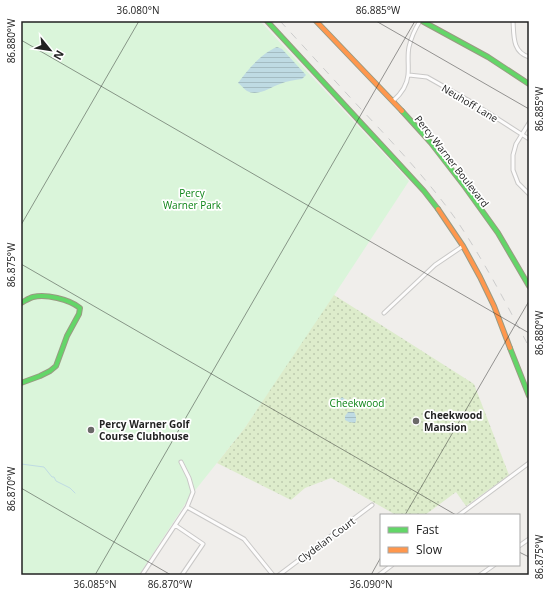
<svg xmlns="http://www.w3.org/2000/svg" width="550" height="596" viewBox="0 0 550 596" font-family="'Open Sans',sans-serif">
  <defs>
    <pattern id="garden-dots" width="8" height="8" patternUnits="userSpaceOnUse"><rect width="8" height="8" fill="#ddeccb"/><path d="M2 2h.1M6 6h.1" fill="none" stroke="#bdcaae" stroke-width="1.8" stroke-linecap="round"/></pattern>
    <pattern id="water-rules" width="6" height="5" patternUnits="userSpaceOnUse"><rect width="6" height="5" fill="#bfdbe3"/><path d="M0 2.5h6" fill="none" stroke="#a4bcc2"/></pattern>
  </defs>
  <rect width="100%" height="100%" fill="#f0eeeb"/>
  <path fill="#daf5da" d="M21,21H260L409,181L306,338L244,429L189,498L139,575H21Z"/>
  <path fill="url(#garden-dots)" d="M334,295L474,384L509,475L466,506L456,492L425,515H396L331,478L305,488L291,500L217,463L244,429Z"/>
  <path fill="url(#water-rules)" d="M277,47L282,49L306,75L302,79C295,80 287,81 280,84C271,87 258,97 247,91C244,89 241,85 238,83C247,70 262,53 277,47Z
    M342,397C347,400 348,403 347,408L345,409L340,405L339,400Z
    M348,412H354C356,415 357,420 355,423L349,422L345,420V416Z"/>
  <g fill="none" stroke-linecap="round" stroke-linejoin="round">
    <path stroke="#bfdbe3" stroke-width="1" d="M21,464L44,467L52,477H54L56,481L70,488L75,493"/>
    <g stroke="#c9c8c7" stroke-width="5">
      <path id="street" d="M513,21C514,35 512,52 529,57
        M409,75L427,77L473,103L529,139
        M393,101C401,94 407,86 408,75C409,66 407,56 409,47C411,38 415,29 420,21
        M529,123L516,144L513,155V170L518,183L529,194
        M384,313L435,265L463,246
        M187,507L244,539L273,575
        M459,515L529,463
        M175,525L203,544L182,575
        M519,546L529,539
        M142,575L187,507L193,492L189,478L181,462
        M279,575L372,505
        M379,575L392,565
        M480,575L494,565"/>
    </g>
    <g stroke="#999a82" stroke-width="6">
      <path id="fast" d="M267,21L424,191L438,209
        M422,21L488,57L529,84
        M402,111L431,143L465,187L498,233L529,286
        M21,303C25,301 29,298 33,297C46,294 69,299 80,308L79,314L67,336L56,366L50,371L40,376L21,383
        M510,348L529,396"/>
    </g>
    <g stroke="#999a82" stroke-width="6">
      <path id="slow" d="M316,21L402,111
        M438,209L463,246L480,277L494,306L510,348"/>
    </g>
    <use href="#street" stroke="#fdfcfc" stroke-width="3"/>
    <use href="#fast" stroke="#63d668" stroke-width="4"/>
    <use href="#slow" stroke="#ff974d" stroke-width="4"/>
    <path stroke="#ccc" stroke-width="1" stroke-dasharray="8 8" stroke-linecap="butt" d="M280,21C307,50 333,79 360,108C394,144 426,178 455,218C483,259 506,303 529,347"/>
  </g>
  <path fill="none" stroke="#222" stroke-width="1" stroke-opacity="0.45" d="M376,21L529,109M21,40L529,333M21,225L139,21M21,264L456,515M21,488L171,575M405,515L529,301M519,552L529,557M95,575L415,21M371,575L381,557"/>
  <g fill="#6a6968" stroke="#fff" stroke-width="1.5">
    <circle cx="416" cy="421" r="4"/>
    <circle cx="91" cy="430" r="4"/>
  </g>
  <g text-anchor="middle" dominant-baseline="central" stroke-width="3.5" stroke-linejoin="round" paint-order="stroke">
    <g font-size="10" fill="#222" stroke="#fff">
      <text transform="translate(470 103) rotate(31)">Neuhoff Lane</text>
      <text transform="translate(452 161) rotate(52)">Percy Warner Boulevard</text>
      <text transform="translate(326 540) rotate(-37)">Clydelan Court</text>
    </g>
    <g font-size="10" fill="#0c8416" stroke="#fff">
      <text x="192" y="193">Percy<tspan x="192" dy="12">Warner Park</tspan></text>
      <text x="357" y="403">Cheekwood</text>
    </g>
    <g font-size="10" font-weight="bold" fill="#222" stroke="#fff" text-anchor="start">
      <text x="424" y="415">Cheekwood<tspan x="424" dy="12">Mansion</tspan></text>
      <text x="99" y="424">Percy Warner Golf<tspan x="99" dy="12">Course Clubhouse</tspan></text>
    </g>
  </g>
  <rect width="550" height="596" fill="none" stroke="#ffffff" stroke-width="44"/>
  <rect x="380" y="514" width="140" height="52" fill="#ffffff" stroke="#a7a7a7"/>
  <rect x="388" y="527" width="20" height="6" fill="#63d668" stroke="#a7a7a7"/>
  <text x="416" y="534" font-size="12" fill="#222222">Fast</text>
  <rect x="388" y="547" width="20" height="6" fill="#ff974d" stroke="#a7a7a7"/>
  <text x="416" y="554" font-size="12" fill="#222222">Slow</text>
  <g transform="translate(50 50) rotate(120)" stroke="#ffffff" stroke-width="3" paint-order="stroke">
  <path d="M0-3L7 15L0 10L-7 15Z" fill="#222222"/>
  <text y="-6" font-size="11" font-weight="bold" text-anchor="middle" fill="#222222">N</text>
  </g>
  <rect x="22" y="22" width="506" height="552" fill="none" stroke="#222" stroke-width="1.5"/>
  <g font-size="10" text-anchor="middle" fill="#222">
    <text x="138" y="14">36.080°N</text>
    <text x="378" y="14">86.885°W</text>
    <text transform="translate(11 41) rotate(-90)" y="4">86.880°W</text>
    <text transform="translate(539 109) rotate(-90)" y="4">86.885°W</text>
    <text transform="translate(11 265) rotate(-90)" y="4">86.875°W</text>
    <text transform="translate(539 333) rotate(-90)" y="4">86.880°W</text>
    <text transform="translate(11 489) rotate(-90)" y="4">86.870°W</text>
    <text transform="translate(539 557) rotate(-90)" y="4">86.875°W</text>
    <text x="95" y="588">36.085°N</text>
    <text x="170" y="588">86.870°W</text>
    <text x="371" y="588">36.090°N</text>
  </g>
</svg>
